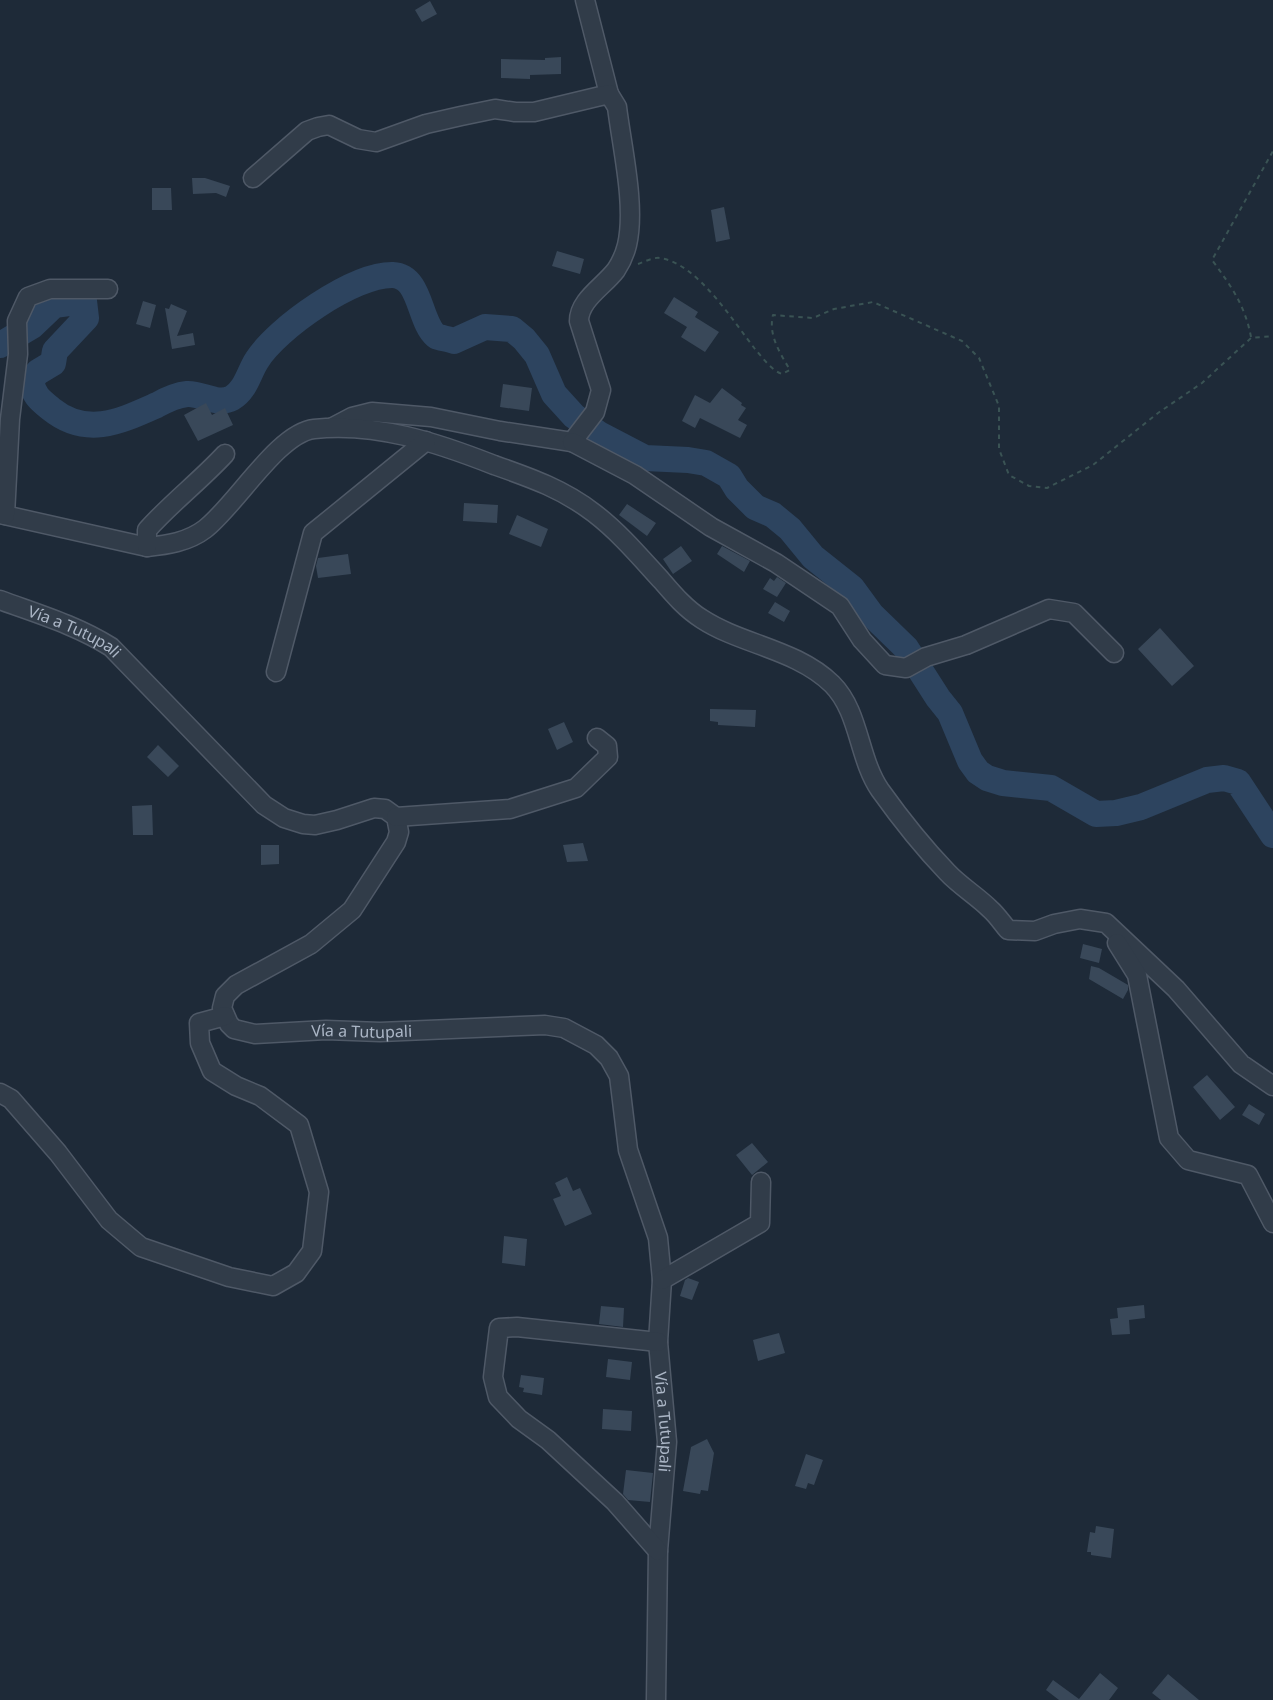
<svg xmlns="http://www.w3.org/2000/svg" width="1273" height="1700" viewBox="0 0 1273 1700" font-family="'Noto Sans',sans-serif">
  <rect width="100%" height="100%" fill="#1e2a38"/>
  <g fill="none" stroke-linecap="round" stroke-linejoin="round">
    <path stroke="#2d445f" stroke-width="26" d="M0,345L32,326L54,305L84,301L86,318L55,351L53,363L38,372L31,380C33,395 40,400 51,409C87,438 121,421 157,405C166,400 177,395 187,394C202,393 217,406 232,398C246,390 249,372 257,360C277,328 354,274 393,275C421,276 419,322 436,336C440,338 449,339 454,341L485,327L512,329L524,339L537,355L554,394L574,416L599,434L645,458L688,460L706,463L729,476L737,489L755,507L773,515L790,529L813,557L852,588L871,614L906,648L938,698L950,713L970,761L978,772L987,778L1003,783L1051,788L1096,814L1116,813L1141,807L1207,780L1224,778L1238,782L1273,835"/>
  </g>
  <path fill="#394859" d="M430,1L437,14L422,22L415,10Z
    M561,57V74L530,75V79L501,78V59L545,60V58Z
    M192,178H205L230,186L226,197L216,193L193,194Z
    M152,188H171L172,210H152Z
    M724,207L730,239L716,242L711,210Z
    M557,251L584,259L580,274L552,266Z
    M674,297L698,312L695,317L719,332L705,352L681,337L687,327L664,313Z
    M143,301L156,305L150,328L136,324Z
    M171,304L187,311L177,336L193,333L195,345L172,349L165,308L169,309Z
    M503,384L532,388L529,411L500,407Z
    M722,388L742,403L741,405L746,408L738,420L747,425L740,438L700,418L695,428L682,421L695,395L710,403Z
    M206,403L212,415L225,408L233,425L198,441L184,415Z
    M464,503L498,505L497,523L463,521Z
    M627,504L656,523L647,536L619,515Z
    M517,515L548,529L541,547L509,534Z
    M681,546L692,561L673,574L663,559Z
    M722,546L750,561L744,572L717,554Z
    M348,554L351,574L318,578L316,566L318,558Z
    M777,577L786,583L777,597L763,589L770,578L774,581Z
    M775,602L790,611L784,622L768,613Z
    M1160,628L1194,666L1172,686L1138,649Z
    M710,709L756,710L755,727L718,725V722L710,721Z
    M564,722L573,742L557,750L548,729Z
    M158,745L179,766L168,777L147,757Z
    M152,805L153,835H133L132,806Z
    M583,843L588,861L567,862L563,845Z
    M261,845H279V864L261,865Z
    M1083,944L1102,949L1099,963L1080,958Z
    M1091,966L1099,968L1128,985V990L1123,999L1089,979Z
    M1207,1075L1235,1107L1220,1120L1193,1087Z
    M1249,1104L1265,1114L1259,1125L1242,1115Z
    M752,1143L768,1162L752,1175L736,1155Z
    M567,1177L573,1191L580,1188L592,1214L565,1226L553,1199L561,1196L555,1183Z
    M504,1236L527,1239L525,1266L502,1263Z
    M688,1278L699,1282L692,1300L680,1296L685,1280Z
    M1144,1305L1145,1318L1129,1320L1130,1334L1112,1335L1110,1319L1118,1318L1117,1308Z
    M601,1306L624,1308L623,1327L599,1324Z
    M779,1333L785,1353L758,1361L753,1340Z
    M608,1359L632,1362L630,1380L606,1377Z
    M521,1375L544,1378L542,1395L523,1392L524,1388L519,1387Z
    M603,1409L632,1411L631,1431L602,1429Z
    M707,1439L714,1453L708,1491L701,1490L700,1494L683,1491L691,1447Z
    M806,1454L823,1460L814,1485L808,1483L806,1489L795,1486Z
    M626,1470L653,1473L650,1502L628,1500L623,1494Z
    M1096,1526L1114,1529L1111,1558L1091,1555V1552H1087L1090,1532L1095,1533Z
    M1100,1673L1118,1688L1109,1700H1059L1046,1690L1053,1680L1079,1699Z
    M1168,1674L1199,1700H1161L1152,1693Z"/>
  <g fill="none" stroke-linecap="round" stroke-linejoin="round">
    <g stroke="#4f5967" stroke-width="21">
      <g id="minor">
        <path d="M585,0L609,94"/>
        <path d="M253,178L307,131L318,127L329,125L358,139L376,142L426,124L461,116L495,109L515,112H534L609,94L617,107C622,148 636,206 627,245C625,253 620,264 616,270C603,287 579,300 579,321L601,390L595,412L572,442L500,431L431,417L372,412L352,417L333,427"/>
        <path d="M572,442L635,475L711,527L776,563L840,606L862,640L885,665L906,668L926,657L966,645L1049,609L1074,613L1114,653"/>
        <path d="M0,514L147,547C167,545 188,542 205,529C236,505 278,433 314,429C376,422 438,443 494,465C531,478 563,489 594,513C620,533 640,557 662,581C674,595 686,609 702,619C742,645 796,649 832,684C860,712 858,758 880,790C900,818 923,847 947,872C960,886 977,896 990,909C997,915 1002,923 1008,930L1035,931L1054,924L1080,919L1106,923L1176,989L1241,1064L1273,1086"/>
        <path d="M5,515L10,419L18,354L17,321L28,297L50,289H108"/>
        <path d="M147,547V530C171,503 200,481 225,454"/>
        <path id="s1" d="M0,600C38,614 76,625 111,647L264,805L284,818L303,824L315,825L337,820L374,808L385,809L396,817L399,832L396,842L352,910L311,944L236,985L225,996L222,1008L229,1024L234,1029L255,1034L326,1030L380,1032L545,1025L564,1028L596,1045L609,1058L619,1076L628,1150L658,1238L662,1280L658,1342L667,1442L658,1551L656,1700"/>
        <path d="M276,672L313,533L426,441"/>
        <path d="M396,817L510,809L576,788L608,757L607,746L597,738"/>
        <path d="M1117,943L1137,975L1169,1138L1188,1160L1248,1175L1273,1223"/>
        <path d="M0,1093L11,1099L58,1153L109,1220L141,1247L229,1277L273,1286L296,1273L312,1251L319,1192L299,1125L260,1096L236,1086L212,1071L200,1043L199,1023L225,1016"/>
        <path d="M662,1280L760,1223L761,1182"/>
        <path d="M658,1551L615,1502L548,1440L519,1419L498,1397L493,1377L499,1328L517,1327L658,1342"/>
      </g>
    </g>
    <path stroke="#3a5354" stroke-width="2" stroke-dasharray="4.5 4.5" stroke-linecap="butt" d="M638,264C644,262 653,257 660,258C697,263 733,321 755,349C763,358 771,370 782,374L790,370C780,353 768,335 773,315L813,318L834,309L873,302L962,341L979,358L999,406V449L1009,475L1029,486L1047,488L1093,465L1158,413L1202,383L1251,338L1273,336
      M1251,337C1245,305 1231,286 1212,260L1273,151"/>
    <use href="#minor" stroke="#313c49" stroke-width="18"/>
  </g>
  <g text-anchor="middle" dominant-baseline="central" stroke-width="4.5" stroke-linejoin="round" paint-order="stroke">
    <g font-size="16" fill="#abb6c6" stroke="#17212d">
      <text stroke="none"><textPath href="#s1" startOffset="81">Vía a Tutupali</textPath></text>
      <text stroke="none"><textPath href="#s1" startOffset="909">Vía a Tutupali</textPath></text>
      <text stroke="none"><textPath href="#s1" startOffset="1539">Vía a Tutupali</textPath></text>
    </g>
  </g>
</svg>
